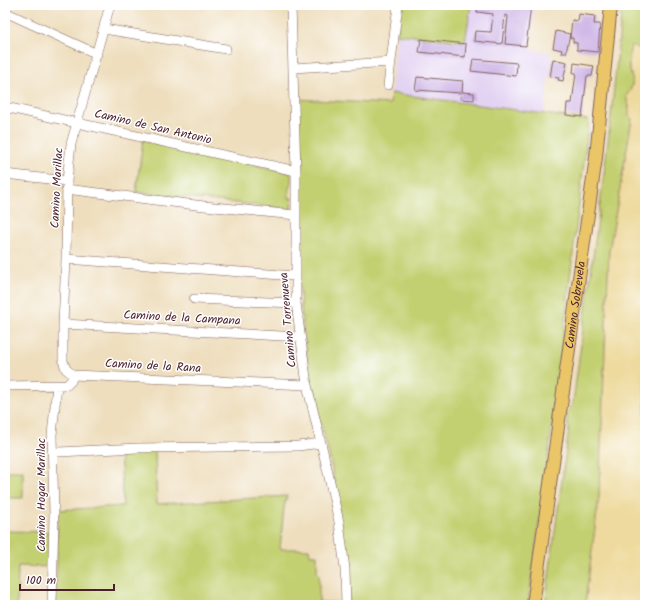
<svg xmlns="http://www.w3.org/2000/svg" width="650" height="610" viewBox="0 0 650 610" font-family="Kalam,sans-serif">
  <rect width="100%" height="100%" fill="#fff"/>
  <filter id="ink" filterUnits="userSpaceOnUse"><feTurbulence type="fractalNoise" baseFrequency=".025" numOctaves="2"/><feDisplacementMap in="SourceGraphic" scale="8" xChannelSelector="R" yChannelSelector="G"/><feConvolveMatrix kernelMatrix="1 2 1 2 8 2 1 2 1" color-interpolation-filters="sRGB"/></filter>
  <filter id="wash" filterUnits="userSpaceOnUse"><feTurbulence type="fractalNoise" baseFrequency=".012" numOctaves="4" result="noise"/><feDisplacementMap in="SourceGraphic" scale="16" xChannelSelector="R" yChannelSelector="G"/><feGaussianBlur stdDeviation="0.9" result="paint"/><feColorMatrix in="noise" values="0 0 0 0 0 0 0 0 0 0 0 0 0 0 0 0 0 1.4 0 .05"/><feComposite in="paint" operator="in"/></filter>
  <g filter="url(#wash)">
    <rect width="100%" height="100%" fill="#eedebd"/>
    <path fill="#e3d3f2" d="M471,5H535L530,49L552,53L544,114L391,93L397,34L465,42Z"/>
    <path fill="#c3d071" stroke="#86784e" d="M400,5H471L465,42L397,34Z
      M622,5H645V42L644,50L628,64L633,81L627,102L632,119L609,252L599,497L585,605H545L569,428C565,420 567,410 573,403C591,270 611,138 622,5Z
      M391,93L589,120L553,420L528,605H350L337,499L330,458L311,386L302,320L299,279L296,99L390,104Z
      M143,140L291,173V187H289V198H292L291,209L136,192Z
      M155,450L157,504L287,496L284,507L280,549H309L310,555H317V572L319,574V602L341,603V605H56L58,510L123,506L120,451Z
      M5,471H23V498H5Z
      M5,531L50,532V567L18,566L17,605H5Z"/>
    <path fill="#eeda9e" stroke="#9c7c64" d="M645,42V605H585L599,497L609,252L632,119L629,116V106L626,96C637,83 631,79 629,65C628,59 630,51 631,45L643,50Z"/>
    <g id="blocks">
      <path fill="#cbb0e4" d="M478,5H531L526,46L505,44L508,16L505,15L502,44L474,41L475,31L491,32L493,14L477,12Z
        M579,14L595,16L594,24H600L598,52L577,50V43L573,42V38H570L572,20L578,21Z
        M556,31L570,34L566,53H561L562,50L553,48Z
        M421,39L466,44L465,57L419,52Z
        M473,59L517,63L516,76L471,71Z
        M553,59L567,62L563,81L558,80L559,78L550,77Z
        M574,63L594,66L592,76H587L582,117L566,115L567,103H572L576,73H573Z
        M417,77L463,81L462,92L474,93V100L460,99L461,93L415,90Z"/>
    </g>
  </g>
  <g filter="url(#ink)">
    <use href="#blocks" fill-opacity="0" stroke="#83625e" stroke-width="1"/>
    <g fill="none" stroke-linecap="round" stroke-linejoin="round">
      <g stroke="#83625e" stroke-width="10">
        <path id="minor" d="M291,5L296,171V303L307,385L326,464L339,522L345,569L346,605
          M5,12L97,54
          M104,29L226,49
          M293,68L391,62
          M388,85L398,5
          M5,107L296,171
          M5,174L67,181
          M66,189L204,206L296,215
          M66,259L295,276
          M194,299L296,303
          M63,324L300,337
          M73,375L66,369L63,361V324L66,259L67,181L71,144L110,5
          M73,375L307,385
          M5,386L67,385L71,381L73,375
          M53,452H59L138,448L298,446L321,443
          M52,605L54,513L52,435L57,386"/>
      </g>
      <g stroke="#83625e" stroke-width="14">
        <g id="major">
          <path id="s1" d="M533,605L596,157L611,5"/>
        </g>
      </g>
      <use href="#minor" stroke="#fff" stroke-width="9"/>
      <use href="#major" stroke="#eac669" stroke-width="12"/>
    </g>
  </g>
  <g text-anchor="middle" dominant-baseline="central" stroke-width="3" stroke-linejoin="round" paint-order="stroke">
    <g font-size="12" fill="#4a1f2b" stroke="#fff">
      <text transform="translate(153 127) rotate(13)">Camino de San Antonio</text>
      <text transform="translate(57 188) rotate(-87)">Camino Marillac</text>
      <text stroke="none"><textPath href="#s1" startOffset="303">Camino Sobrevela</textPath></text>
      <text transform="translate(182 318) rotate(3)">Camino de la Campana</text>
      <text transform="translate(288 320) rotate(-95)">Camino Torrenueva</text>
      <text transform="translate(153 366) rotate(3)">Camino de la Rana</text>
      <text transform="translate(41 495) rotate(-90)">Camino Hogar Marillac</text>
    </g>
  </g>
  <rect width="650" height="610" fill="none" stroke="#fff" stroke-width="20"/>
  <path d="M20 584v6h94v-6" fill="none" stroke="#4a1f2b" stroke-width="2"/>
  <text x="26" y="584" font-size="12" fill="#4a1f2b" stroke="#ffffff" stroke-width="3" paint-order="stroke">100 m</text>
</svg>
